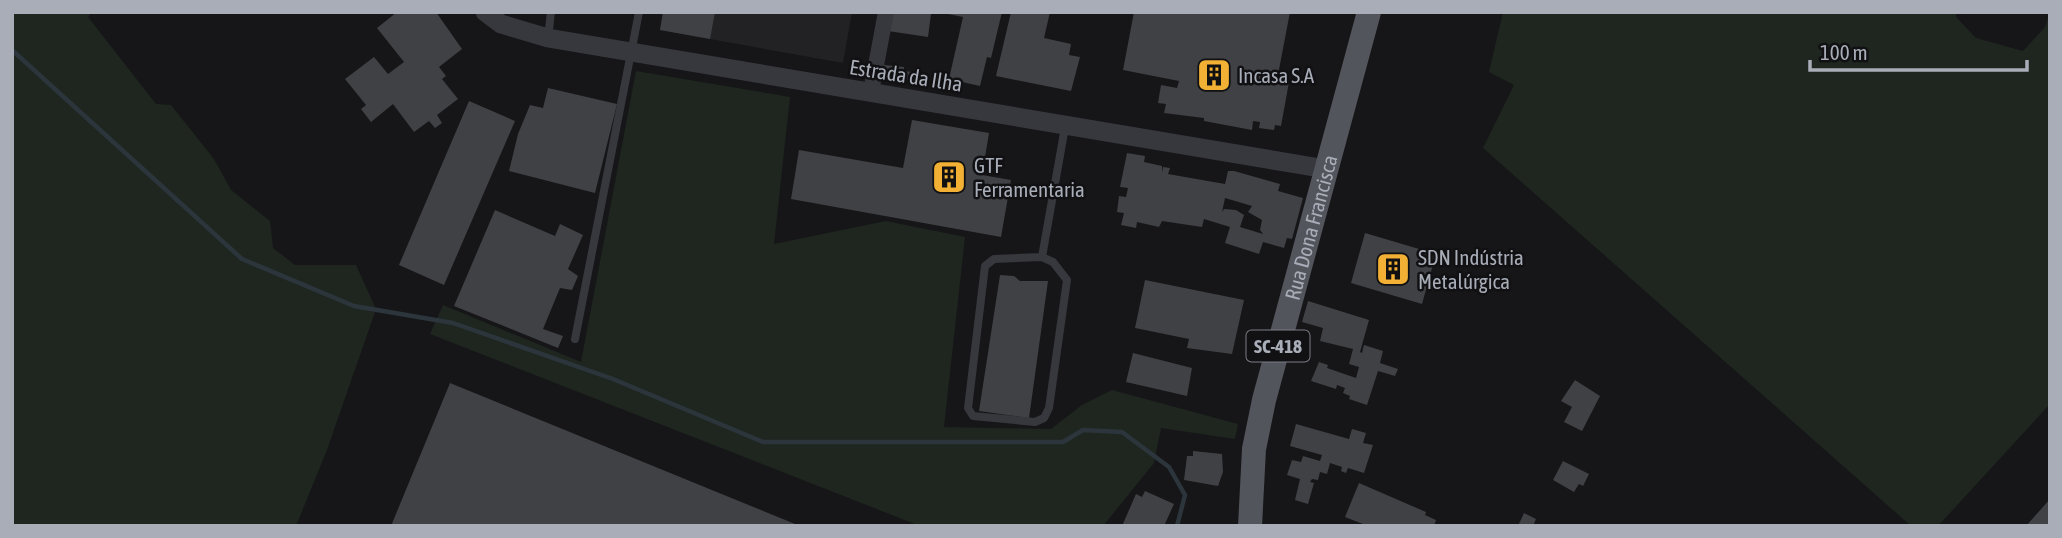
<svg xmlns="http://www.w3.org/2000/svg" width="2062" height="538" viewBox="0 0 2062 538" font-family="'Asap Condensed',sans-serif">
  <rect width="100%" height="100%" fill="#161618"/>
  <path fill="#222225" d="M663,12H852L843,63L660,30Z"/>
  <path fill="#1e261f" d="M12,12H92L88,17L156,104L171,105L214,159L231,190L270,221L273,248L295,265H356L376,309L327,450L296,526H12Z
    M1503,12H1956V17L1976,38L2023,51L2045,27L2050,12V404L1938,526H1911L1483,148L1514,85L1489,72Z
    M636,71L790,97L774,244L886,221L965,237L944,427L1051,429L1082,405L1112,390L1238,424L1235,439L1161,428L1154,463L1103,526H920L430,334L443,305L581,362Z"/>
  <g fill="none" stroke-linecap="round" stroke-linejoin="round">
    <path stroke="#2c353c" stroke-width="4.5" d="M12,50L242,259L354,306L453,323L613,379L763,442H1063L1083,430L1122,432L1169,467L1185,495L1177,526"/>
  </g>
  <path fill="#404145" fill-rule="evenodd" d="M397,12H436L462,49L439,67L446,76L442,79L458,99L437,115L442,123L435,128L429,121L414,132L393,104L371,122L361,109L366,105L345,79L374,57L388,74L404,62L377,28Z
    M663,12H715L710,39L660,30Z
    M892,12L931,14L928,37L888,31Z
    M938,12H1002L991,58L987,57L980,86L949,79L963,17Z
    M1011,12H1050L1044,38L1071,44L1069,55L1080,57L1071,91L996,76Z
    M1134,12H1290L1277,80L1289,82L1281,126L1275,125L1274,130L1259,128L1260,122L1253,121L1252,130L1204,121V118L1164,113L1166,104L1158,103L1161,85L1177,88L1179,81L1123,70Z
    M884,65L904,67V71L912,72L910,80L890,77L884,73Z
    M548,88L617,104L595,193L509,171L518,134L530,105L543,108Z
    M469,101L515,121L444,285L399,265Z
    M912,120L989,133L982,175L1011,180L1001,237L791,199L799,150L903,168Z
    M1127,153L1145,156L1144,162L1162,166V173L1163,167L1170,168L1168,174L1225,184L1228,171H1234L1280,184L1278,191L1303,198L1292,239L1287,238L1284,248L1263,242L1259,254L1225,243L1230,227L1204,219L1202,227L1162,221L1159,227L1137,222L1136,228L1121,225L1124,213L1117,212L1119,196L1126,197L1128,188L1120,187ZM1225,198L1252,206L1248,212L1262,220L1260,230L1263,234L1240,227L1244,215L1236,210L1224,209L1222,212Z
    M495,210L555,236L560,224L583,235L568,269L578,276L572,290L560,288L543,329L563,336L558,348L454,306Z
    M1365,233L1436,254L1422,304L1351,283Z
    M1000,275L1014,276L1020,281H1048L1029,418L979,411Z
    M1145,280L1244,300L1232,354L1187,348L1189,339L1135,328Z
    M1308,301L1369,320L1360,352L1362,353L1364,345L1383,351L1380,363L1398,369L1395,376L1378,371L1367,405L1349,399L1350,396L1343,393L1345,388L1337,385L1336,389L1311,381L1319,362L1328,365L1327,368L1356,378L1359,367L1349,364L1353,349L1320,341L1323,328L1302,322Z
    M1133,353L1192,368L1187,396L1126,382Z
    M1575,380L1600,396L1582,431L1564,422L1572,407L1561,401Z
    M450,383L800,526H391Z
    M1296,424L1349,439L1352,429L1366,433L1363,443L1373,445L1364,473L1348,468L1346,473L1341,471L1342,467L1330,463L1327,474L1320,472L1318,480L1312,479L1310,482L1314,483L1308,504L1295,500L1300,479L1287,475L1292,460L1301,462L1303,456L1320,461L1322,455L1290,446Z
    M1193,451L1222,454L1223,472L1218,486L1184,480L1187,456H1193Z
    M1563,461L1589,474L1583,486L1579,484L1574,492L1553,480Z
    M1359,483L1426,512L1425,515L1436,520L1434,526H1368L1345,517Z
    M1145,491L1174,504L1164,526H1122L1136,494L1142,497Z
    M2050,499V526H2026Z
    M1524,513L1536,519L1533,526H1518Z"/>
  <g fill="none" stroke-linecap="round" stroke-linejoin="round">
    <path stroke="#37383d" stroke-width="8" d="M548,38L551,12
      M1042,257L1053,262L1067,280L1049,408L1044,418L1035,422L973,416L968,408L985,266L994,259Z
      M1042,257L1065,127
      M575,339L639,12"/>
    <path stroke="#37383d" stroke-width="16" d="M871,92L886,12"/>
    <path stroke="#37383d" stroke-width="19" d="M485,12L501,24L548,38L1326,169"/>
    <path stroke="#53555c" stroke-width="24" id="s1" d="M1250,526L1254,449L1264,400L1369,12"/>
  </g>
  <defs>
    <g id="building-square" transform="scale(1.75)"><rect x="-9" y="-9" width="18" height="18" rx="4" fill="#f2b134" stroke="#111113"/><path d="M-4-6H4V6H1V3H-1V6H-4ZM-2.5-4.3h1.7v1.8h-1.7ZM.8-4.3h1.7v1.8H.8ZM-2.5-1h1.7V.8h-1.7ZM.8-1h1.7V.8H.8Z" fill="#111"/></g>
  </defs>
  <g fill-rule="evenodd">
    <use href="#building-square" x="1214" y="75"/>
    <use href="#building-square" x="949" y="177"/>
    <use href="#building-square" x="1393" y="269"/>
  </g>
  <g text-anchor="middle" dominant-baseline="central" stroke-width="5" stroke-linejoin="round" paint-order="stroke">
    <rect fill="#111113" stroke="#7b7e86" stroke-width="2" x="1246.5" y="330.5" width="63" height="31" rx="5"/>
    <g font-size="19" font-weight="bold" fill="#a8adb8">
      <text x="1278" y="346">SC-418</text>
    </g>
    <g font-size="21" fill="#a8adb8" stroke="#111113">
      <text transform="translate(906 75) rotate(9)">Estrada da Ilha</text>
      <text stroke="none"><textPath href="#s1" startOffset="306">Rua Dona Francisca</textPath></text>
    </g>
    <g font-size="21" fill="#a8adb8" stroke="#111113" text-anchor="start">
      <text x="1238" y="75">Incasa S.A</text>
      <text x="974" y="165">GTF<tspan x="974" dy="24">Ferramentaria</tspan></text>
      <text x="1418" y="257">SDN Indústria<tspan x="1418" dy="24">Metalúrgica</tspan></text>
    </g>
  </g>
  <rect width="2062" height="538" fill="none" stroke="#a8adb8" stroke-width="28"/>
  <path d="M1810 60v10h217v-10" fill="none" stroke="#a8adb8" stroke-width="3.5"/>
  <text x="1820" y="60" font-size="21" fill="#a8adb8" stroke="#111113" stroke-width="5" paint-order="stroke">100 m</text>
</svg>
